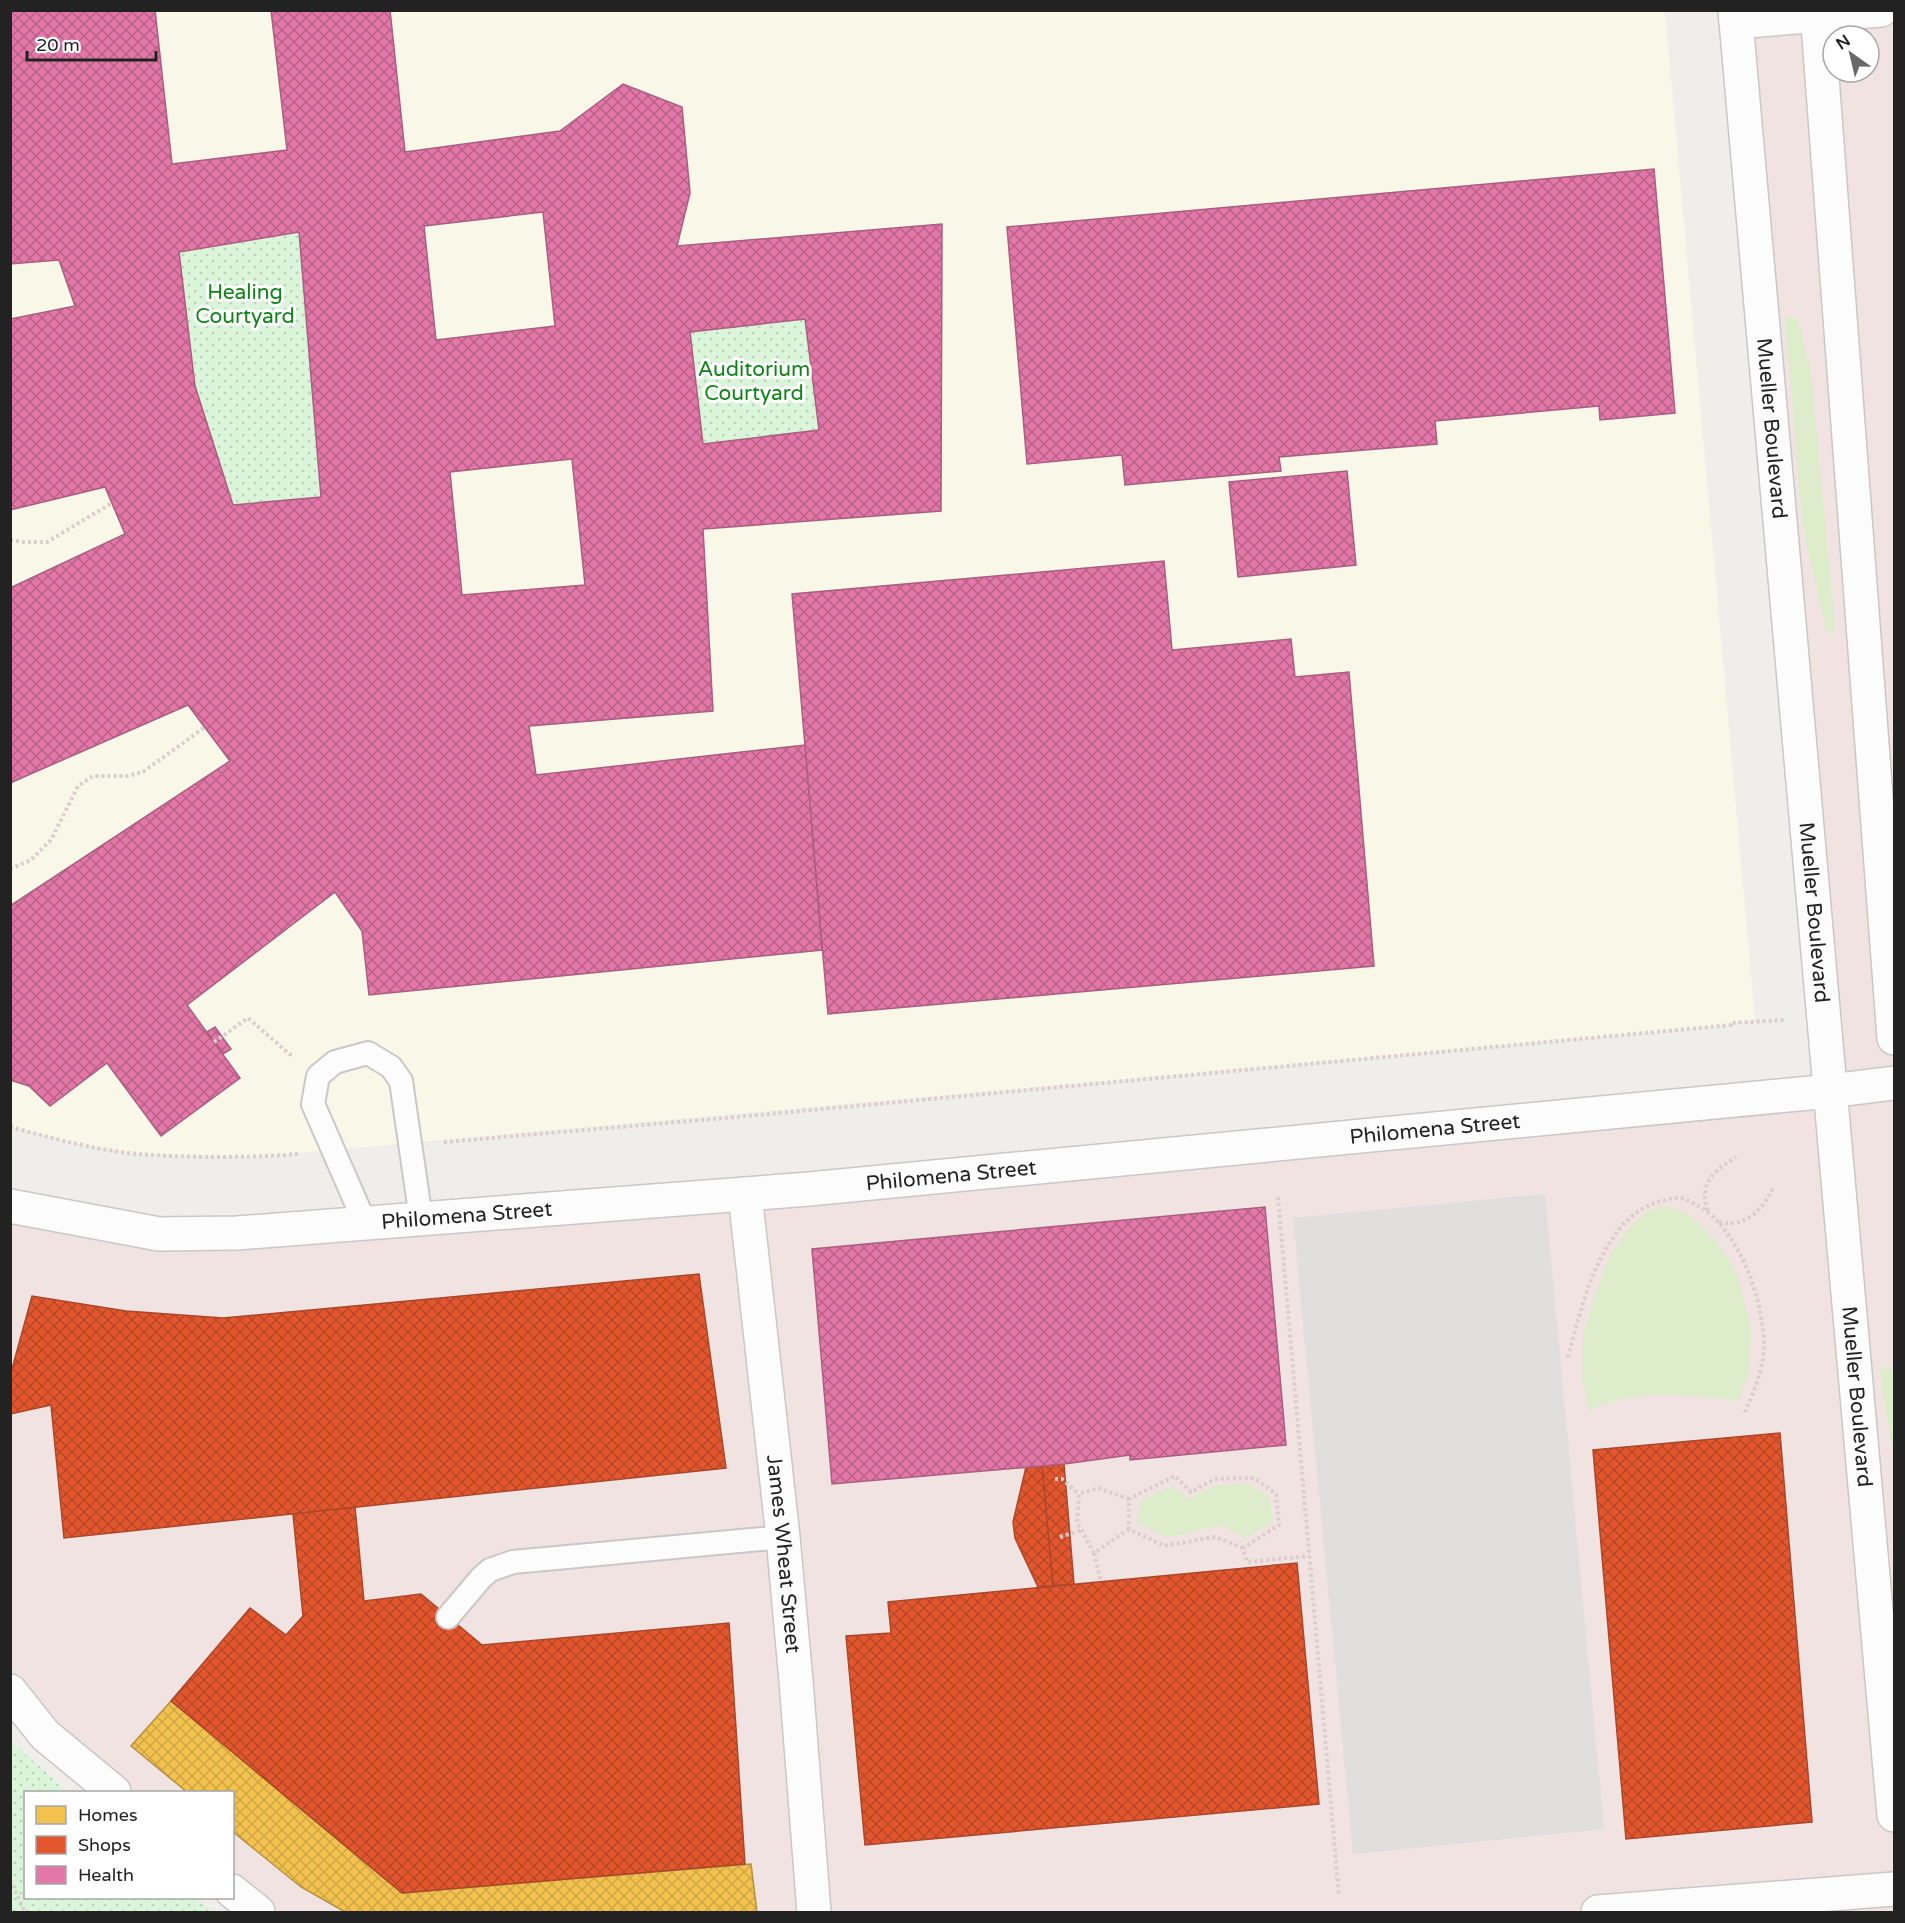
<svg xmlns="http://www.w3.org/2000/svg" width="1905" height="1923" viewBox="0 0 1905 1923" font-family="'Varela Round',sans-serif">
  <defs>
    <pattern id="park-dots" width="8" height="8" patternUnits="userSpaceOnUse" patternTransform="scale(1.5)"><rect width="8" height="8" fill="#daf5da"/><path d="M2 2h.1M6 6h.1" fill="none" stroke="#bbd2bb" stroke-width="1.8" stroke-linecap="round"/></pattern>
    <pattern id="homes-cross-hatch" width="8" height="8" patternUnits="userSpaceOnUse" patternTransform="scale(1.5)"><rect width="8" height="8" fill="#f2c14e"/><path d="M0 0l8 8M0 8l8-8" fill="none" stroke="#cfa644"/></pattern>
    <pattern id="shops-cross-hatch" width="8" height="8" patternUnits="userSpaceOnUse" patternTransform="scale(1.5)"><rect width="8" height="8" fill="#e4572e"/><path d="M0 0l8 8M0 8l8-8" fill="none" stroke="#b84827"/></pattern>
    <pattern id="health-cross-hatch" width="8" height="8" patternUnits="userSpaceOnUse" patternTransform="scale(1.5)"><rect width="8" height="8" fill="#e377a8"/><path d="M0 0l8 8M0 8l8-8" fill="none" stroke="#b86188"/></pattern>
  </defs>
  <rect width="100%" height="100%" fill="#f0eeeb"/>
  <path fill="#f1e3e1" fill-rule="evenodd" d="M1736,11H1894V1912H258L233,1891L232,1792H114L11,1690V1206L159,1234L1830,1091ZM1833,36H1869V72H1833Z"/>
  <path fill="#f8f7e8" d="M10,11H1665L1755,1020L1731,1023V1025L254,1157L136,1154L82,1145L11,1127Z"/>
  <path fill="#ddeccb" d="M1797,317L1811,372L1835,630L1827,632L1807,546L1801,507L1785,318Z
    M1665,1206L1690,1215L1716,1240L1737,1274L1751,1328L1749,1368L1739,1401C1702,1396 1667,1392 1630,1397C1616,1399 1602,1406 1589,1410L1582,1378L1583,1335L1596,1292L1610,1256L1624,1234L1647,1211Z
    M1891,1367L1894,1378V1458L1879,1369Z
    M1249,1484L1269,1497L1273,1519L1271,1524L1244,1538L1223,1525L1169,1537L1163,1536L1136,1521L1143,1499L1173,1486L1188,1499L1217,1485Z"/>
  <path fill="url(#park-dots)" d="M299,232L321,497L233,505L195,386L179,252Z
    M805,319L819,430L703,444L690,332Z
    M11,1741L68,1792H26V1898H195L214,1912H11Z"/>
  <path fill="#e0dfde" d="M1545,1194L1604,1829L1353,1854L1293,1218Z"/>
  <path fill="url(#homes-cross-hatch)" stroke="#b49141" stroke-width="1.5" d="M171,1701L402,1893L751,1864L757,1912H345L301,1887L232,1831V1792H187L131,1746Z"/>
  <path fill="url(#shops-cross-hatch)" stroke="#aa472a" stroke-width="1.5" d="M699,1274L726,1468L64,1538L51,1405L10,1414V1376L32,1296L126,1311L223,1318Z
    M1780,1433L1812,1822L1626,1839L1593,1450Z
    M1064,1464L1074,1584L1038,1587L1015,1538L1013,1522L1026,1467Z
    M1064,1464L1074,1584L1053,1586L1042,1465Z
    M355,1507L364,1601L421,1594L482,1645L729,1623L745,1864L402,1893L171,1701L250,1608L286,1635L303,1616L293,1514Z
    M1297,1563L1319,1804L865,1845L846,1636L891,1633L888,1602Z"/>
  <path fill="url(#health-cross-hatch)" stroke="#a95e80" stroke-width="1.5" fill-rule="evenodd" d="M10,10H155L172,164L287,150L271,10H390L405,152L560,131L623,84L682,107L690,193L677,246L942,224L941,511L703,529L713,711L529,726L536,775L805,745L822,950L369,995L362,931L335,892L187,1005L240,1078L161,1136L107,1063L50,1106L29,1086L10,1080V906L230,761L188,705L10,783V588L125,534L105,487L10,510V319L75,306L59,260L10,264ZM543,212L555,326L436,340L424,226ZM299,232L321,497L233,505L195,386L179,252ZM805,319L819,430L703,444L690,332ZM572,459L585,585L462,595L450,472Z
    M1654,169L1675,413L1600,420L1599,406L1435,421L1437,444L1279,457L1281,471L1125,485L1122,455L1027,464L1007,227Z
    M1347,471L1356,565L1238,577L1229,482Z
    M1164,561L1172,650L1291,639L1295,677L1349,672L1374,966L828,1014L792,594Z
    M215,1027L231,1049L223,1054L207,1032Z
    M1265,1207L1286,1445L1130,1460V1455L1064,1464L832,1484L812,1249Z"/>
  <g fill="none" stroke-linecap="round" stroke-linejoin="round">
    <g stroke="#c9c8c7" stroke-width="26">
      <path id="service" d="M365,1223L313,1104L318,1076L335,1062L368,1053L391,1067L401,1081L421,1219
        M448,1617L481,1578L490,1570L513,1562L783,1537"/>
    </g>
    <g stroke="#c9c8c7" stroke-width="36">
      <g id="minor">
        <path d="M1736,22L1881,10"/>
        <path id="s1" d="M745,1194L783,1537L796,1681L814,1912"/>
        <path id="s2" d="M10,1206L159,1234L237,1233L809,1189L1830,1091L1894,1083"/>
        <path d="M10,1691L45,1735L114,1792"/>
        <path d="M232,1891L258,1912"/>
        <path d="M1598,1912L1894,1889"/>
      </g>
    </g>
    <g stroke="#c9c8c7" stroke-width="36">
      <g id="tertiary">
        <path id="s3" d="M1735,10L1894,1815"/>
        <path d="M1817,10L1894,1038"/>
      </g>
    </g>
    <path stroke="#dccecd" stroke-width="4" stroke-dasharray="3 3" stroke-linecap="butt" d="M10,540L23,542H47L112,503
      M10,869L31,860L51,840L78,786L93,776H127L143,772L205,727
      M214,1042L248,1018L293,1057
      M10,1127C52,1138 95,1150 137,1154C191,1158 246,1158 299,1154
      M444,1142L736,1117L1731,1025V1023L1785,1020
      M1278,1197L1339,1896
      M1708,1211C1698,1183 1714,1171 1736,1157
      M1719,1222C1746,1228 1762,1210 1774,1187
      M1568,1357C1579,1317 1589,1272 1613,1238C1623,1222 1640,1207 1658,1202C1665,1200 1674,1197 1681,1198C1685,1198 1689,1201 1693,1203C1738,1224 1765,1302 1764,1349C1763,1371 1753,1394 1744,1414
      M1055,1479H1062L1079,1494
      M1129,1529L1094,1553L1077,1522L1079,1494L1098,1488L1129,1499
      M1060,1537L1082,1530
      M1243,1548L1215,1537L1164,1546L1129,1529V1499L1175,1476L1191,1492L1215,1479L1254,1478L1276,1494L1279,1525L1243,1548L1247,1562L1308,1556
      M1094,1553L1101,1582
      M10,1880L25,1912"/>
    <use href="#service" stroke="#fdfcfc" stroke-width="22"/>
    <use href="#minor" stroke="#fdfcfc" stroke-width="33"/>
    <use href="#tertiary" stroke="#fdfcfc" stroke-width="33"/>
  </g>
  <g text-anchor="middle" dominant-baseline="central" stroke-width="6" stroke-linejoin="round" paint-order="stroke">
    <g font-size="21" fill="#0c8416" stroke="#fff">
      <text x="245" y="292">Healing<tspan x="245" dy="24">Courtyard</tspan></text>
      <text x="754" y="369">Auditorium<tspan x="754" dy="24">Courtyard</tspan></text>
    </g>
    <g font-size="21" fill="#222" stroke="#fff">
      <text stroke="none"><textPath href="#s3" startOffset="420">Mueller Boulevard</textPath></text>
      <text stroke="none"><textPath href="#s3" startOffset="906">Mueller Boulevard</textPath></text>
      <text stroke="none"><textPath href="#s2" startOffset="1432">Philomena Street</textPath></text>
      <text stroke="none"><textPath href="#s2" startOffset="946">Philomena Street</textPath></text>
      <text stroke="none"><textPath href="#s2" startOffset="460">Philomena Street</textPath></text>
      <text stroke="none"><textPath href="#s3" startOffset="1392">Mueller Boulevard</textPath></text>
      <text stroke="none"><textPath href="#s1" startOffset="362">James Wheat Street</textPath></text>
    </g>
  </g>
  <rect width="1905" height="1923" fill="none" stroke="#222222" stroke-width="24"/>
  <rect x="24" y="1791" width="210" height="108" fill="#ffffff" stroke="#a7a7a7" stroke-width="1.5"/>
  <rect x="36" y="1806" width="30" height="18" fill="#f2c14e" stroke="#a7a7a7" stroke-width="1.5"/>
  <text x="78" y="1821" font-size="18" fill="#222222">Homes</text>
  <rect x="36" y="1836" width="30" height="18" fill="#e4572e" stroke="#a7a7a7" stroke-width="1.5"/>
  <text x="78" y="1851" font-size="18" fill="#222222">Shops</text>
  <rect x="36" y="1866" width="30" height="18" fill="#e377a8" stroke="#a7a7a7" stroke-width="1.5"/>
  <text x="78" y="1881" font-size="18" fill="#222222">Health</text>
  <g transform="translate(1851 54) rotate(326)"><circle r="28" fill="#ffffff" stroke="#a7a7a7" stroke-width="1.5"/>
  <path d="M0-4.5L10 22L0 15L-10 22Z" fill="#6a6968"/>
  <text y="-9" font-size="16" font-weight="bold" text-anchor="middle" fill="#222222">N</text>
  </g>
  <path d="M27 51v9h129v-9" fill="none" stroke="#222222" stroke-width="3"/>
  <text x="36" y="51" font-size="18" fill="#222222" stroke="#ffffff" stroke-width="4.5" paint-order="stroke">20 m</text>
</svg>
